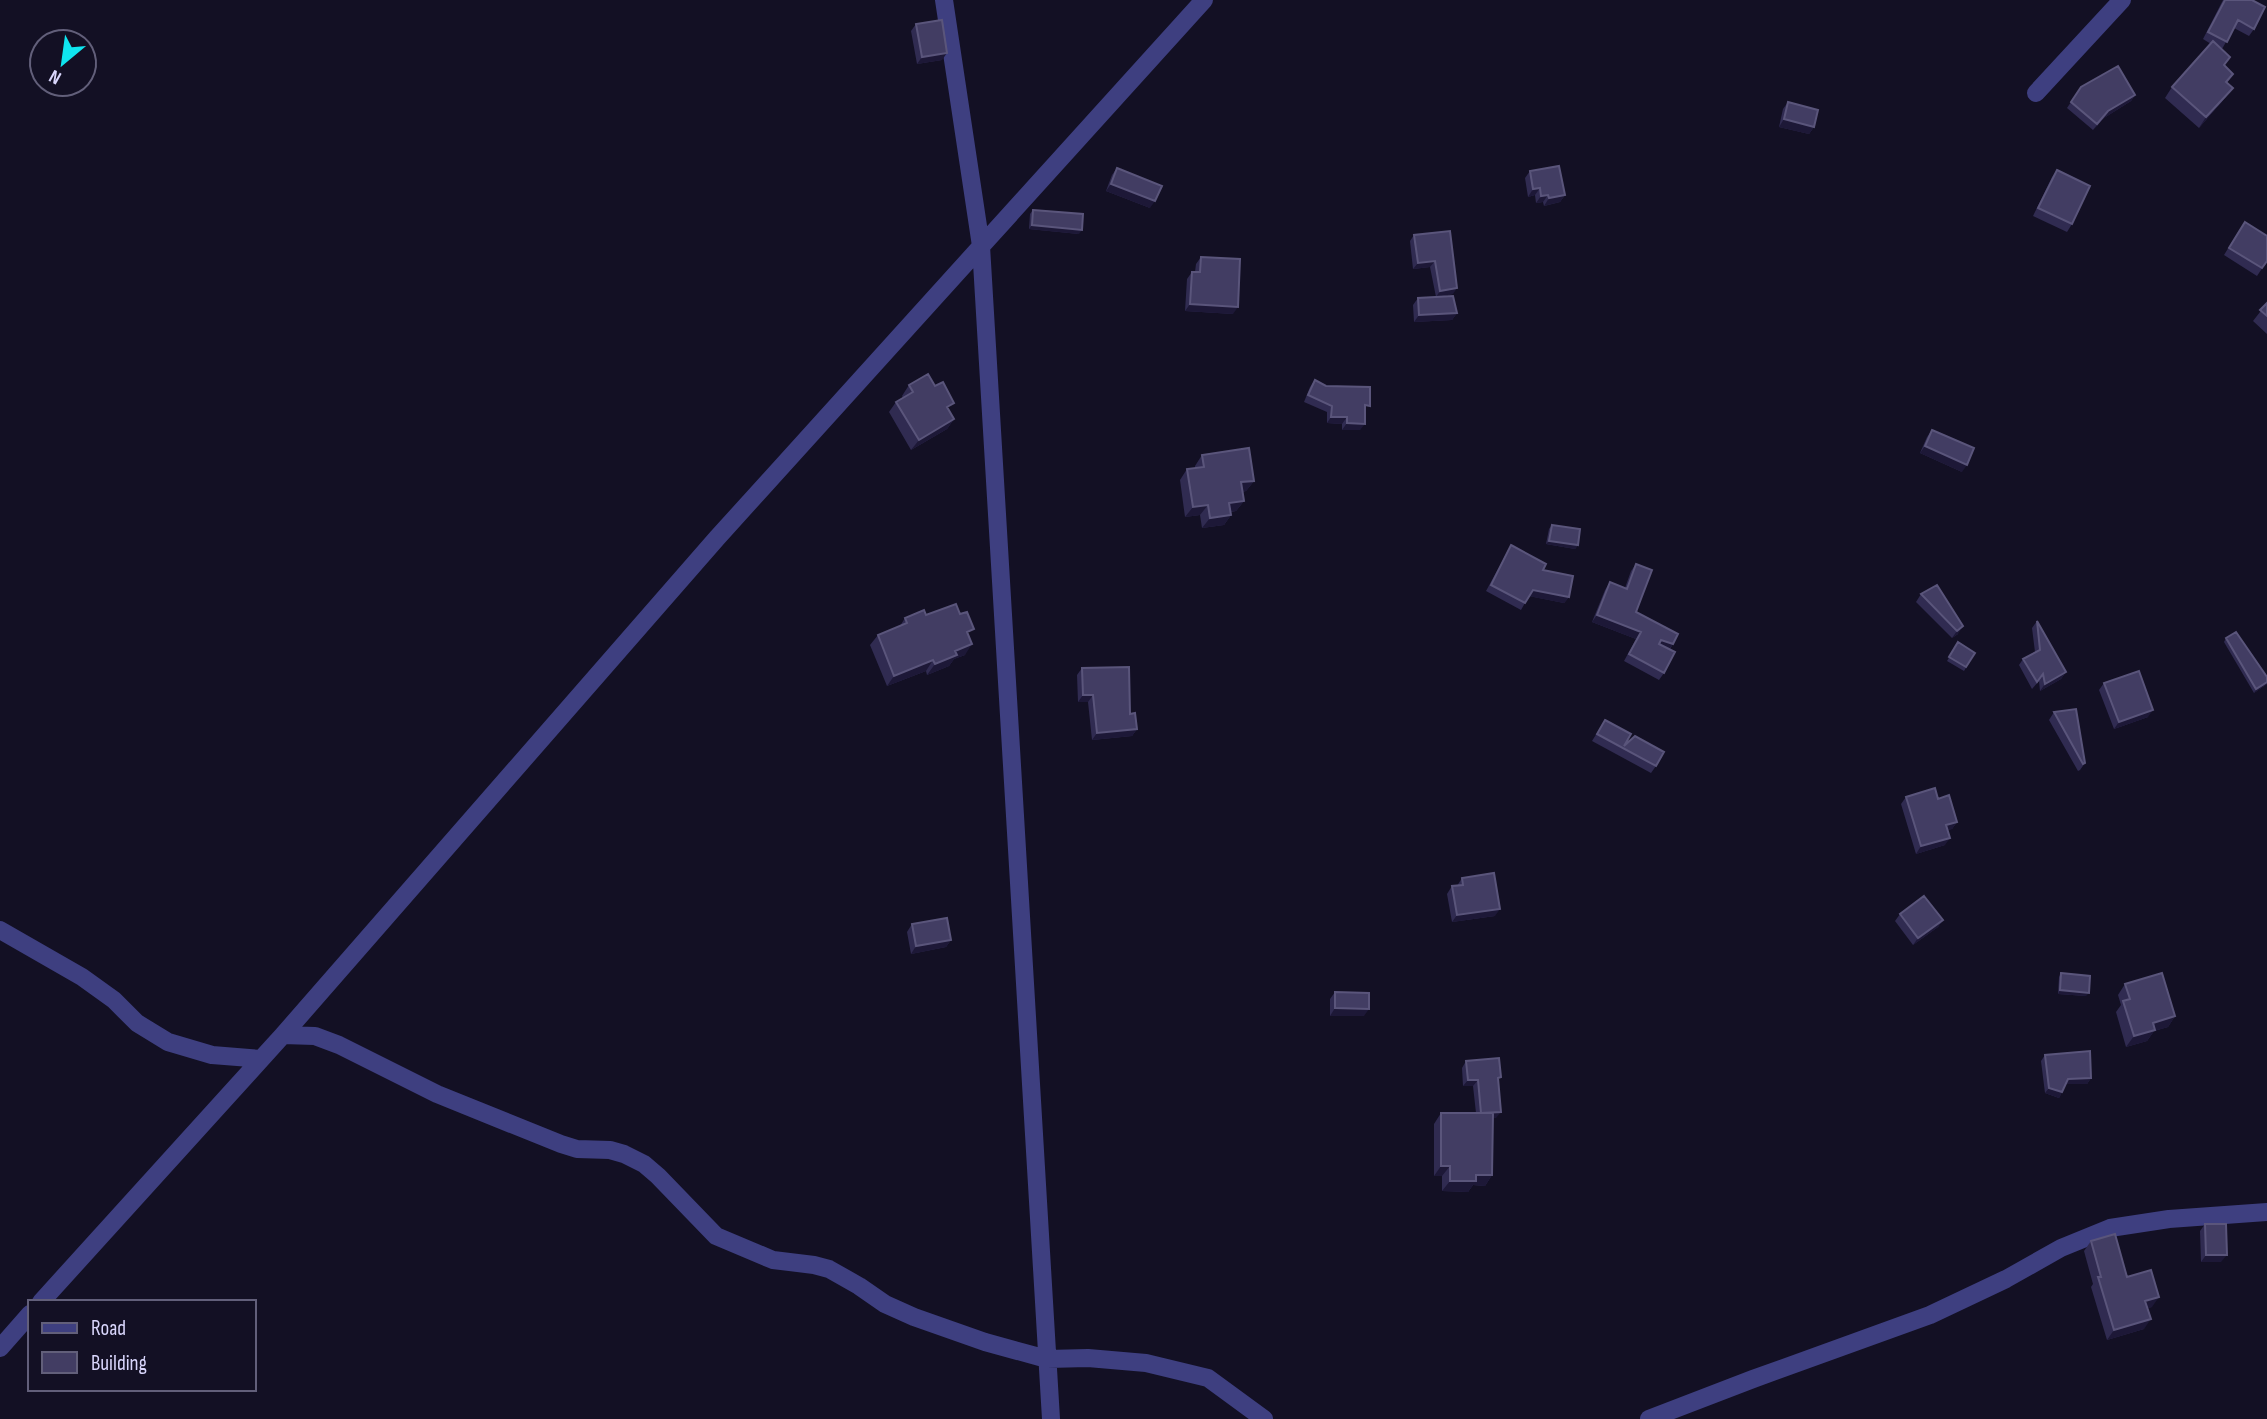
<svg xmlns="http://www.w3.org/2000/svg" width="2267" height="1419" viewBox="0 0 2267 1419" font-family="'Sofia Sans Condensed',sans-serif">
  <rect width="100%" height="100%" fill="#131024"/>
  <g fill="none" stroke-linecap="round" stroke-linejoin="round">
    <path stroke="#3e3f80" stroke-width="18" d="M944,0L981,246L1051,1419
      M2036,93L2122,0
      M0,930L82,977L114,1000L137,1023L168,1042L212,1055L261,1059
      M283,1035L315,1036L339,1045L437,1094L561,1144L577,1149L610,1150L624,1154L644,1164L658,1176L716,1236L773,1260L814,1265L829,1269L859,1286L885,1304L914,1317L985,1342L1047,1359L1088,1358L1146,1363L1208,1378L1264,1419
      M41,1302L283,1035L717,538L1204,0
      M0,1348L30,1314
      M1649,1419L1753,1379L1930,1315L2006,1279L2061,1248L2110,1228L2169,1219L2267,1212"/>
  </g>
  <path fill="#302b51" d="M2223,0H2252L2254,29L2249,36L2234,28L2222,49L2224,66L2233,74L2227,83L2233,88L2225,98L2199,128L2165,98L2172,87L2211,44L2203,39Z
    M916,24L942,60L917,64L911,31Z
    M2081,87L2135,95L2131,101L2104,118L2093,130L2067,108Z
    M1788,102L1814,127L1809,134L1779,127L1783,109Z
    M1117,168L1150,208L1106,191L1112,175Z
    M2057,170L2072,224L2067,232L2033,216L2052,177Z
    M1530,171L1565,195L1560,202L1544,206L1543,202L1536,203L1535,195L1528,197L1525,178Z
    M1033,210L1079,234L1029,229L1030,214Z
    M2240,229L2267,261L2257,276L2224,255Z
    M1450,231L1453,294L1436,297L1430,267L1413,269L1410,241L1414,235Z
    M1201,257L1233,314L1185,311L1187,279L1192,272H1195L1196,264Z
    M1418,298L1457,313L1452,320L1414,322L1413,305Z
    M2267,303V334L2253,321Z
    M1315,380L1365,412L1360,430H1342V424L1327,423V412L1304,402L1310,387Z
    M909,385L949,410L954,419L947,429L911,450L889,412L896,402L903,398L902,396Z
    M1932,430L1962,472L1920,453L1927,437Z
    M1202,455L1254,481L1246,491L1242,492L1244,501L1236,511L1231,512V515L1224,525L1202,528L1200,515L1185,517L1180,480L1187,469L1195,468V466Z
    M1552,525L1578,545L1575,549L1546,544L1549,529Z
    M1511,545L1543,570L1569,597L1564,603L1529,596L1521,610L1486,591Z
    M1636,564V612L1673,644L1670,649L1664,673L1659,680L1624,661L1636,639L1592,622L1605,590L1610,582L1625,588L1631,571Z
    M1937,585L1958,634L1952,638L1916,602L1921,594Z
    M926,615L969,636L965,655L954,659L949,666L927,675L926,671L887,686L870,645L878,635L900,626L905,618Z
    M2037,621L2066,672L2061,679L2040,691L2039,681L2032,689L2019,665L2023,659L2035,652L2032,628Z
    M2226,638L2267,684L2254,693L2224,642Z
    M1958,642L1975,653L1964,671L1947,661Z
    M1082,668L1130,714L1137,729L1132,736L1092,740L1088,702H1078L1077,675Z
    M2104,683L2148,717L2114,729L2099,690Z
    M2054,712L2085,763L2080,770L2078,771L2049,720Z
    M1605,720L1624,746L1656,766L1651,773L1592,741Z
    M1906,797L1938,799L1957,822L1952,829L1947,830L1945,845L1916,854L1901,804Z
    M1462,878L1495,916L1452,922L1447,894L1452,886H1457Z
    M1900,914L1943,920L1938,927L1913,945L1895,921Z
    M912,924L951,940L946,947L911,954L907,932Z
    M2061,973L2086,996L2058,994L2059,977Z
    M2125,984L2175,1016L2168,1027L2154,1031L2147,1041L2126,1047L2116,1012L2121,1005L2118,995Z
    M1335,992L1364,1016H1330V999Z
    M2045,1055L2091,1078L2087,1084H2066L2059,1098L2045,1093L2041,1061Z
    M1466,1061L1498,1081L1496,1118H1493L1492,1175L1485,1186L1473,1185L1468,1192L1442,1191V1176H1434V1124L1441,1113H1476L1473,1086H1463L1462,1068Z
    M2205,1224L2221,1262H2201L2200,1231Z
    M2091,1241L2127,1277L2152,1307L2147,1308L2144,1329L2107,1340L2091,1287L2093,1284L2084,1251Z"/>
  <path fill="#1d1837" d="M947,53L942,60L917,64L922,57Z
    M2233,88L2225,98L2199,128L2206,117Z
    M2135,95L2131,101L2104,118L2093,130L2108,111Z
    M1784,119L1814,127L1809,134L1779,127Z
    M1111,184L1155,201L1150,208L1106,191Z
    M1540,188L1535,195L1528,197L1533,189Z
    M1548,195L1543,202L1536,203L1541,196Z
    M1565,195L1560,202L1544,206L1549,198Z
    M1032,225L1082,230L1079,234L1029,229Z
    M1435,261L1430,267L1413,269L1418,263Z
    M1457,288L1453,294L1436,297L1440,291Z
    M1190,304L1238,307L1233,314L1185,311Z
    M1457,313L1452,320L1414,322L1419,315Z
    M1331,417H1347L1342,424L1327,423Z
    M954,419L947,429L911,450L919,440Z
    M1347,423L1365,424L1360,430H1342Z
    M1925,446L1967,465L1962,472L1920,453Z
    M1254,481L1246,491L1234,493L1241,482Z
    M1244,501L1236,511L1222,513L1229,503Z
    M1208,505L1200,515L1185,517L1193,507Z
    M1231,515L1224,525L1202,528L1210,518Z
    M1549,541L1578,545L1575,549L1546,544Z
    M1533,590L1569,597L1564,603L1528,596Z
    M1597,615L1641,632L1636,639L1592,622Z
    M1963,626L1958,634L1952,638L1957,631Z
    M1661,640L1673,644L1668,651L1656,647Z
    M972,644L965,655L954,659L949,666L927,675L935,664L955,651Z
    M933,660L926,671L887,686L894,676Z
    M2066,672L2061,679L2040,691L2045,684Z
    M2267,682V684L2254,693L2256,689Z
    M1083,695H1093L1088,702H1078Z
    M2153,710L2148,717L2114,729L2119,722Z
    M1137,729L1132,736L1092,740L1097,733Z
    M1957,822L1952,829L1941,832L1946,825Z
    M1950,838L1945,845L1916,854L1921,846Z
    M1500,909L1495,916L1452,922L1457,915Z
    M1943,920L1938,927L1913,945L1918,938Z
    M951,940L946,947L911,954L916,946Z
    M2060,990L2089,993L2086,996L2058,994Z
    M1335,1008L1369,1009L1364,1016H1330Z
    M2175,1016L2168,1027L2154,1031L2147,1041L2126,1047L2134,1036L2153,1023Z
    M2091,1078L2087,1084H2064L2068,1079Z
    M1468,1080H1478L1473,1086H1463Z
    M2049,1088L2062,1092L2059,1098L2045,1093Z
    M1501,1112L1496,1118L1476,1120L1481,1114Z
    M1441,1166H1450L1442,1176H1434Z
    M1476,1175H1492L1485,1186L1473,1185L1468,1192L1442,1191L1450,1181Z
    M2206,1255H2227L2221,1262H2201Z
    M2159,1297L2152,1307L2138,1311L2145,1301Z
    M2151,1319L2144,1329L2107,1340L2114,1330Z"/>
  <path fill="#423d63" stroke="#5a557b" stroke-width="2" d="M2225,0H2252L2265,7L2254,29L2238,20L2227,42L2208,32Z
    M942,20L947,53L922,57L916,24Z
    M2213,41L2230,57L2224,65L2233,74L2226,82L2233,88L2206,117L2172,87Z
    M2118,66L2135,95L2108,111L2097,124L2071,102L2081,87Z
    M1788,102L1818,110L1814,127L1784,119Z
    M1559,166L1565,195L1549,198L1548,195L1541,196L1540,188L1533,189L1530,171Z
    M1117,168L1162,186L1155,201L1111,184Z
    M2057,170L2090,186L2072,224L2038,208Z
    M1033,210L1083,214L1082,230L1032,225Z
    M2245,222L2267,236V261L2262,268L2229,248Z
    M1450,231L1457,288L1440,291L1435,261L1418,263L1414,235Z
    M1201,257L1240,259L1238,307L1190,304L1192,272H1200Z
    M1453,296L1457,313L1419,315L1418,298Z
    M2267,303V316L2260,310Z
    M928,374L935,386L943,382L954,403L947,407L954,419L919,440L896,402L913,392L909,385Z
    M1315,380L1326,386L1370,387V406L1365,405V424L1347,423V417H1331L1332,406L1308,395Z
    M1932,430L1974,448L1967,465L1925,446Z
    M1249,448L1254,481L1241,482L1244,501L1229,503L1231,515L1210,518L1208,505L1193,507L1187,469L1204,467L1202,455Z
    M1552,525L1580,529L1578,545L1549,541Z
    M1511,545L1546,564L1543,570L1573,576L1569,597L1533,590L1525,603L1491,585Z
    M1636,564L1652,570L1636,612L1678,634L1673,644L1661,640L1659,644L1675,652L1664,673L1629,654L1641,632L1597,615L1610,582L1627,589Z
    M1937,585L1963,626L1957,631L1921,594Z
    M956,604L960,614L967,612L974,629L967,632L972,644L955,651L957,655L935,664L933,660L894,676L878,635L907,623L905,618L924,610L926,615Z
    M2037,621L2066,672L2045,684L2043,674L2037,682L2023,659L2040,650Z
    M2236,632L2267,677V682L2256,689L2226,638Z
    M1958,642L1975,653L1966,667L1949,657Z
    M1129,667L1130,714L1135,713L1137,729L1097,733L1093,695H1083L1082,668Z
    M2139,671L2153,710L2119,722L2104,683Z
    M2076,709L2085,763L2083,764L2054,712Z
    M1605,720L1631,734L1624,746L1635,736L1664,752L1656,766L1597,734Z
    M1935,788L1938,799L1949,795L1957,822L1946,825L1950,838L1921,846L1906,797Z
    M1494,873L1500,909L1457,915L1452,886L1463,885L1462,878Z
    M1924,896L1943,920L1918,938L1900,914Z
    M947,918L951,940L916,946L912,924Z
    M2061,973L2090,976L2089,993L2060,990Z
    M2162,973L2175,1016L2153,1023L2155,1030L2134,1036L2123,1001L2130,999L2125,984Z
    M1335,992L1369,993V1009L1335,1008Z
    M2090,1051L2091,1078L2068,1079L2062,1092L2049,1088L2045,1055Z
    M1499,1058L1501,1077L1498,1078L1501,1112L1481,1113L1478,1080H1468L1466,1061Z
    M1441,1113H1493L1492,1175H1476V1181H1450V1166H1441Z
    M2205,1224H2226L2227,1255H2206Z
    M2115,1234L2127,1277L2151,1270L2159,1297L2145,1301L2151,1319L2114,1330L2098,1277H2101L2091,1241Z"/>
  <rect x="28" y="1300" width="228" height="91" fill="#131024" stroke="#625f7a" stroke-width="2"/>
  <rect x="42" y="1323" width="35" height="10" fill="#3e3f80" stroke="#625f7a" stroke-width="2"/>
  <text x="91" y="1335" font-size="21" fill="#d9d6fc">Road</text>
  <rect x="42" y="1352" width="35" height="21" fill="#423d63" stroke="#625f7a" stroke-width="2"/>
  <text x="91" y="1370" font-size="21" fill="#d9d6fc">Building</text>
  <g transform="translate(63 63) rotate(209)"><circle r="33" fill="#131024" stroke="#625f7a" stroke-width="2"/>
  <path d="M0-5L12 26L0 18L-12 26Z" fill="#0fe5ef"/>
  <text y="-10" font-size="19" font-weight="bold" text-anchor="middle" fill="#d9d6fc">N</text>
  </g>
</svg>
